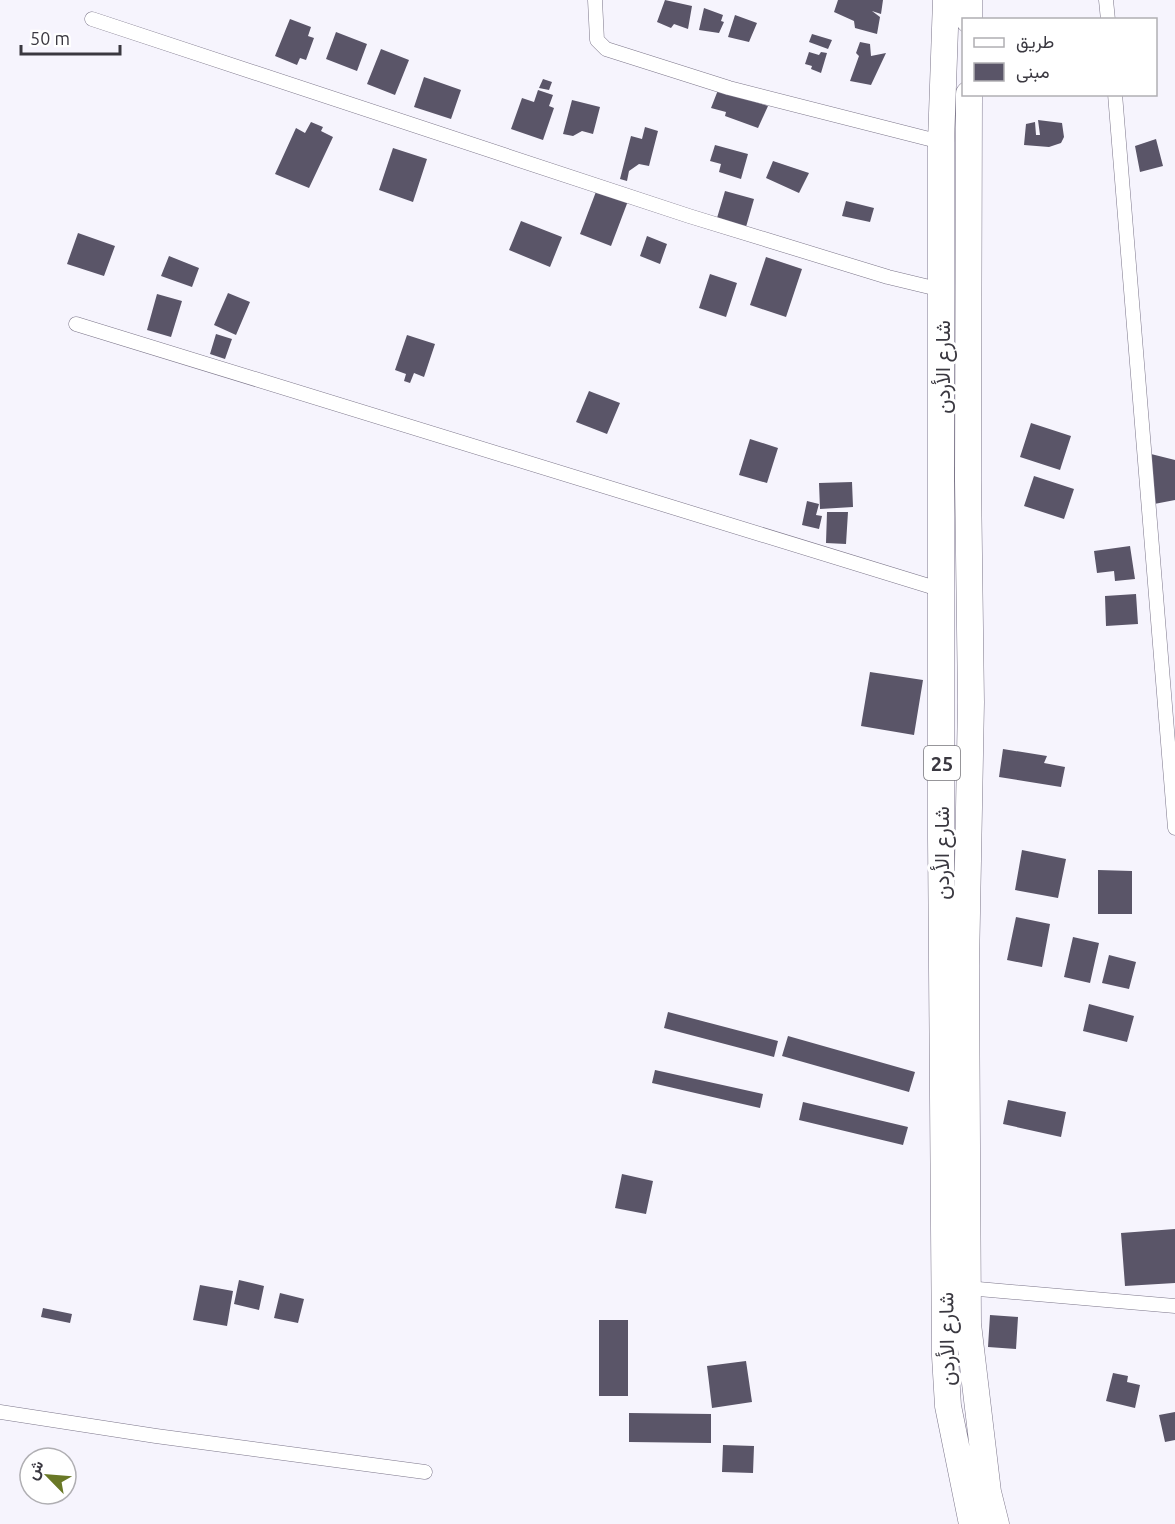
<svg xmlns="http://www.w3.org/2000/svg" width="1175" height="1524" viewBox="0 0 1175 1524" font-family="Ubuntu,Vazirmatn,sans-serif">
  <rect width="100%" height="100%" fill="#f6f4fd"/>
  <path fill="#5a5568" d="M665,0L692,6L688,29L674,24L671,28L657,22Z
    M838,0H883L881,14L872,11L880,17L877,34L855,28L854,21L834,12Z
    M704,8L723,15L721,21L724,22L719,33L699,30Z
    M735,15L757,23L749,42L728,37Z
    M290,19L311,27L308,36L314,38L306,60L300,58L297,65L275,56Z
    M336,32L367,44L357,71L326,59Z
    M812,34L832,40L828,49L809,42Z
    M860,42L870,44L871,56L886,53L871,85L850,81L859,56L856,53Z
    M381,49L409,60L395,95L367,84Z
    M809,52L819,55L821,52L827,53L821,73L811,69L812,66L805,64Z
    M424,77L461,90L451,119L414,107Z
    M543,79L552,82L549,90L539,88Z
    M538,90L553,95L549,106L554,108L543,140L511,129L522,98L534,102Z
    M718,90L768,106L758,128L725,116L726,112L711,108Z
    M572,100L600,107L593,134L582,131L573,136L563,134Z
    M1038,120L1062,123L1064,137L1061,143L1049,147L1024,145L1026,124L1035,122L1036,135H1040Z
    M311,122L323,127L321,131L333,137L309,188L275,174L296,128L305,133Z
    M645,127L658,131L649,166L639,164L629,171L627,181L620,179L631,136L642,139Z
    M1156,139L1163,166L1140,172L1135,146Z
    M715,145L748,154L741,179L719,172L721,164L710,161Z
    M393,148L427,159L413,202L379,190Z
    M773,161L809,173L799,193L766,178Z
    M597,189L628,201L611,246L580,234Z
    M725,191L754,199L746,227L717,218Z
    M846,201L874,208L870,222L842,216Z
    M521,221L562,237L550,267L509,250Z
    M78,233L115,246L104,276L67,264Z
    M647,236L667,244L660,264L640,256Z
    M169,256L199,268L192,287L161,276Z
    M766,257L802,269L786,317L750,305Z
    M710,274L737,283L726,317L699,308Z
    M228,293L250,302L236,335L214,325Z
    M157,294L182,301L171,337L147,330Z
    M216,334L232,339L225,359L210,354Z
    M407,335L435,344L424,377L414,373L410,383L404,381L406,374L395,370Z
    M589,391L620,403L607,434L576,422Z
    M1031,423L1071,436L1060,470L1020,457Z
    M750,439L778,448L767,483L739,475Z
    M1151,454L1175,460V500L1149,505Z
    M1034,476L1074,489L1064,519L1024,506Z
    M852,482L853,507L820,509L819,483Z
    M807,501L819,504L816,515L822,516L819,529L802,525Z
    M827,512H848L846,544L826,543Z
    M1130,546L1135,579L1115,581L1114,571L1097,573L1094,551Z
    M1136,594L1138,624L1106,626L1105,596Z
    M870,672L923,680L914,735L861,726Z
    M1003,749L1047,756L1044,763L1065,767L1061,787L999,777Z
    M1022,850L1066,859L1058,898L1015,890Z
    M1098,870L1132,871V914H1098Z
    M1016,917L1050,924L1042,967L1007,960Z
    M1073,937L1099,943L1090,983L1064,977Z
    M1109,955L1136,962L1129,989L1102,983Z
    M1089,1004L1134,1016L1127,1042L1083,1031Z
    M668,1012L778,1041L774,1057L664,1028Z
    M788,1036L915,1072L909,1092L782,1056Z
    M655,1070L763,1094L760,1108L652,1083Z
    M1008,1100L1066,1112L1061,1137L1003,1124Z
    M803,1102L908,1127L903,1145L799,1120Z
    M622,1174L653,1181L646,1214L615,1208Z
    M1175,1229V1283L1125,1286L1121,1233Z
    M239,1280L264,1286L259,1310L234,1304Z
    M200,1285L233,1291L227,1326L193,1320Z
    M280,1293L304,1299L298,1323L274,1318Z
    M43,1308L72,1314L70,1323L41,1317Z
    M990,1315L1018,1317L1016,1349L988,1347Z
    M599,1320H628V1396H599Z
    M746,1361L752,1402L712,1408L707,1366Z
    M1113,1373L1128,1376L1127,1382L1140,1385L1135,1408L1106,1401Z
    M1175,1412V1440L1165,1442L1159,1415Z
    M629,1413L711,1414V1443L629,1442Z
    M723,1445L754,1446L753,1473L722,1472Z"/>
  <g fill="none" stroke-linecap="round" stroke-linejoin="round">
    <g stroke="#7c768a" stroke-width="15">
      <path id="street" d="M595,0L597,40L606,49L729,88L941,142
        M1106,0L1108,20
        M92,19L689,216L888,277L942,290
        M1115,94L1175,828
        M76,324L942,590
        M967,1288L1175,1306
        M0,1412L156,1436L425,1472"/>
    </g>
    <g stroke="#7c768a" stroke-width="27">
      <path id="highway" d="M946,0L941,142V838L945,1356L948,1406L972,1524
        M969,0V20
        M969,94L968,480L971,702L966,966L968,1324L988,1492L996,1524"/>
    </g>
    <use href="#street" stroke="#fff" stroke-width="14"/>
    <use href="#highway" stroke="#fff" stroke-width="26"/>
  </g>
  <g text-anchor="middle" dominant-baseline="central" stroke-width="6" stroke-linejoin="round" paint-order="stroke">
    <rect fill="#fff" stroke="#757479" stroke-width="1.5" x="924" y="746" width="36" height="34" rx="4.5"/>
    <g font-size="20" font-weight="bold" fill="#3a3840">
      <text x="942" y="763">25</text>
    </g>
    <g font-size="21" fill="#3a3840" stroke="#fff">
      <text transform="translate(942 367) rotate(-90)">شارع الأردن</text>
      <text transform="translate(941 853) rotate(-90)">شارع الأردن</text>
      <text transform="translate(946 1339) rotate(-91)">شارع الأردن</text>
    </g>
  </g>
  <rect x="962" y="18" width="195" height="78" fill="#ffffff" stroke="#b0afb3" stroke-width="1.5"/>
  <rect x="974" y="38" width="30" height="9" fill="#ffffff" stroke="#b0afb3" stroke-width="1.5"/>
  <text x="1016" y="48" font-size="18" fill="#3a3840">طريق</text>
  <rect x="974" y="63" width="30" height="18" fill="#5a5568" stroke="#b0afb3" stroke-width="1.5"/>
  <text x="1016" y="78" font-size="18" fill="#3a3840">مبنى</text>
  <g transform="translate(48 1476) rotate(295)"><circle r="28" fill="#ffffff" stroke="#b0afb3" stroke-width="1.5"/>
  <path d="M0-4.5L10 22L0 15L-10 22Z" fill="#697826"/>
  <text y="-9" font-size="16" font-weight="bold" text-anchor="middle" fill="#3a3840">ش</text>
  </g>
  <path d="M21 45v9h99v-9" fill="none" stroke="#3a3840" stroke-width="3"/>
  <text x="30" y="45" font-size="18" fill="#3a3840" stroke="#ffffff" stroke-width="4.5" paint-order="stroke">50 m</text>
</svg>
